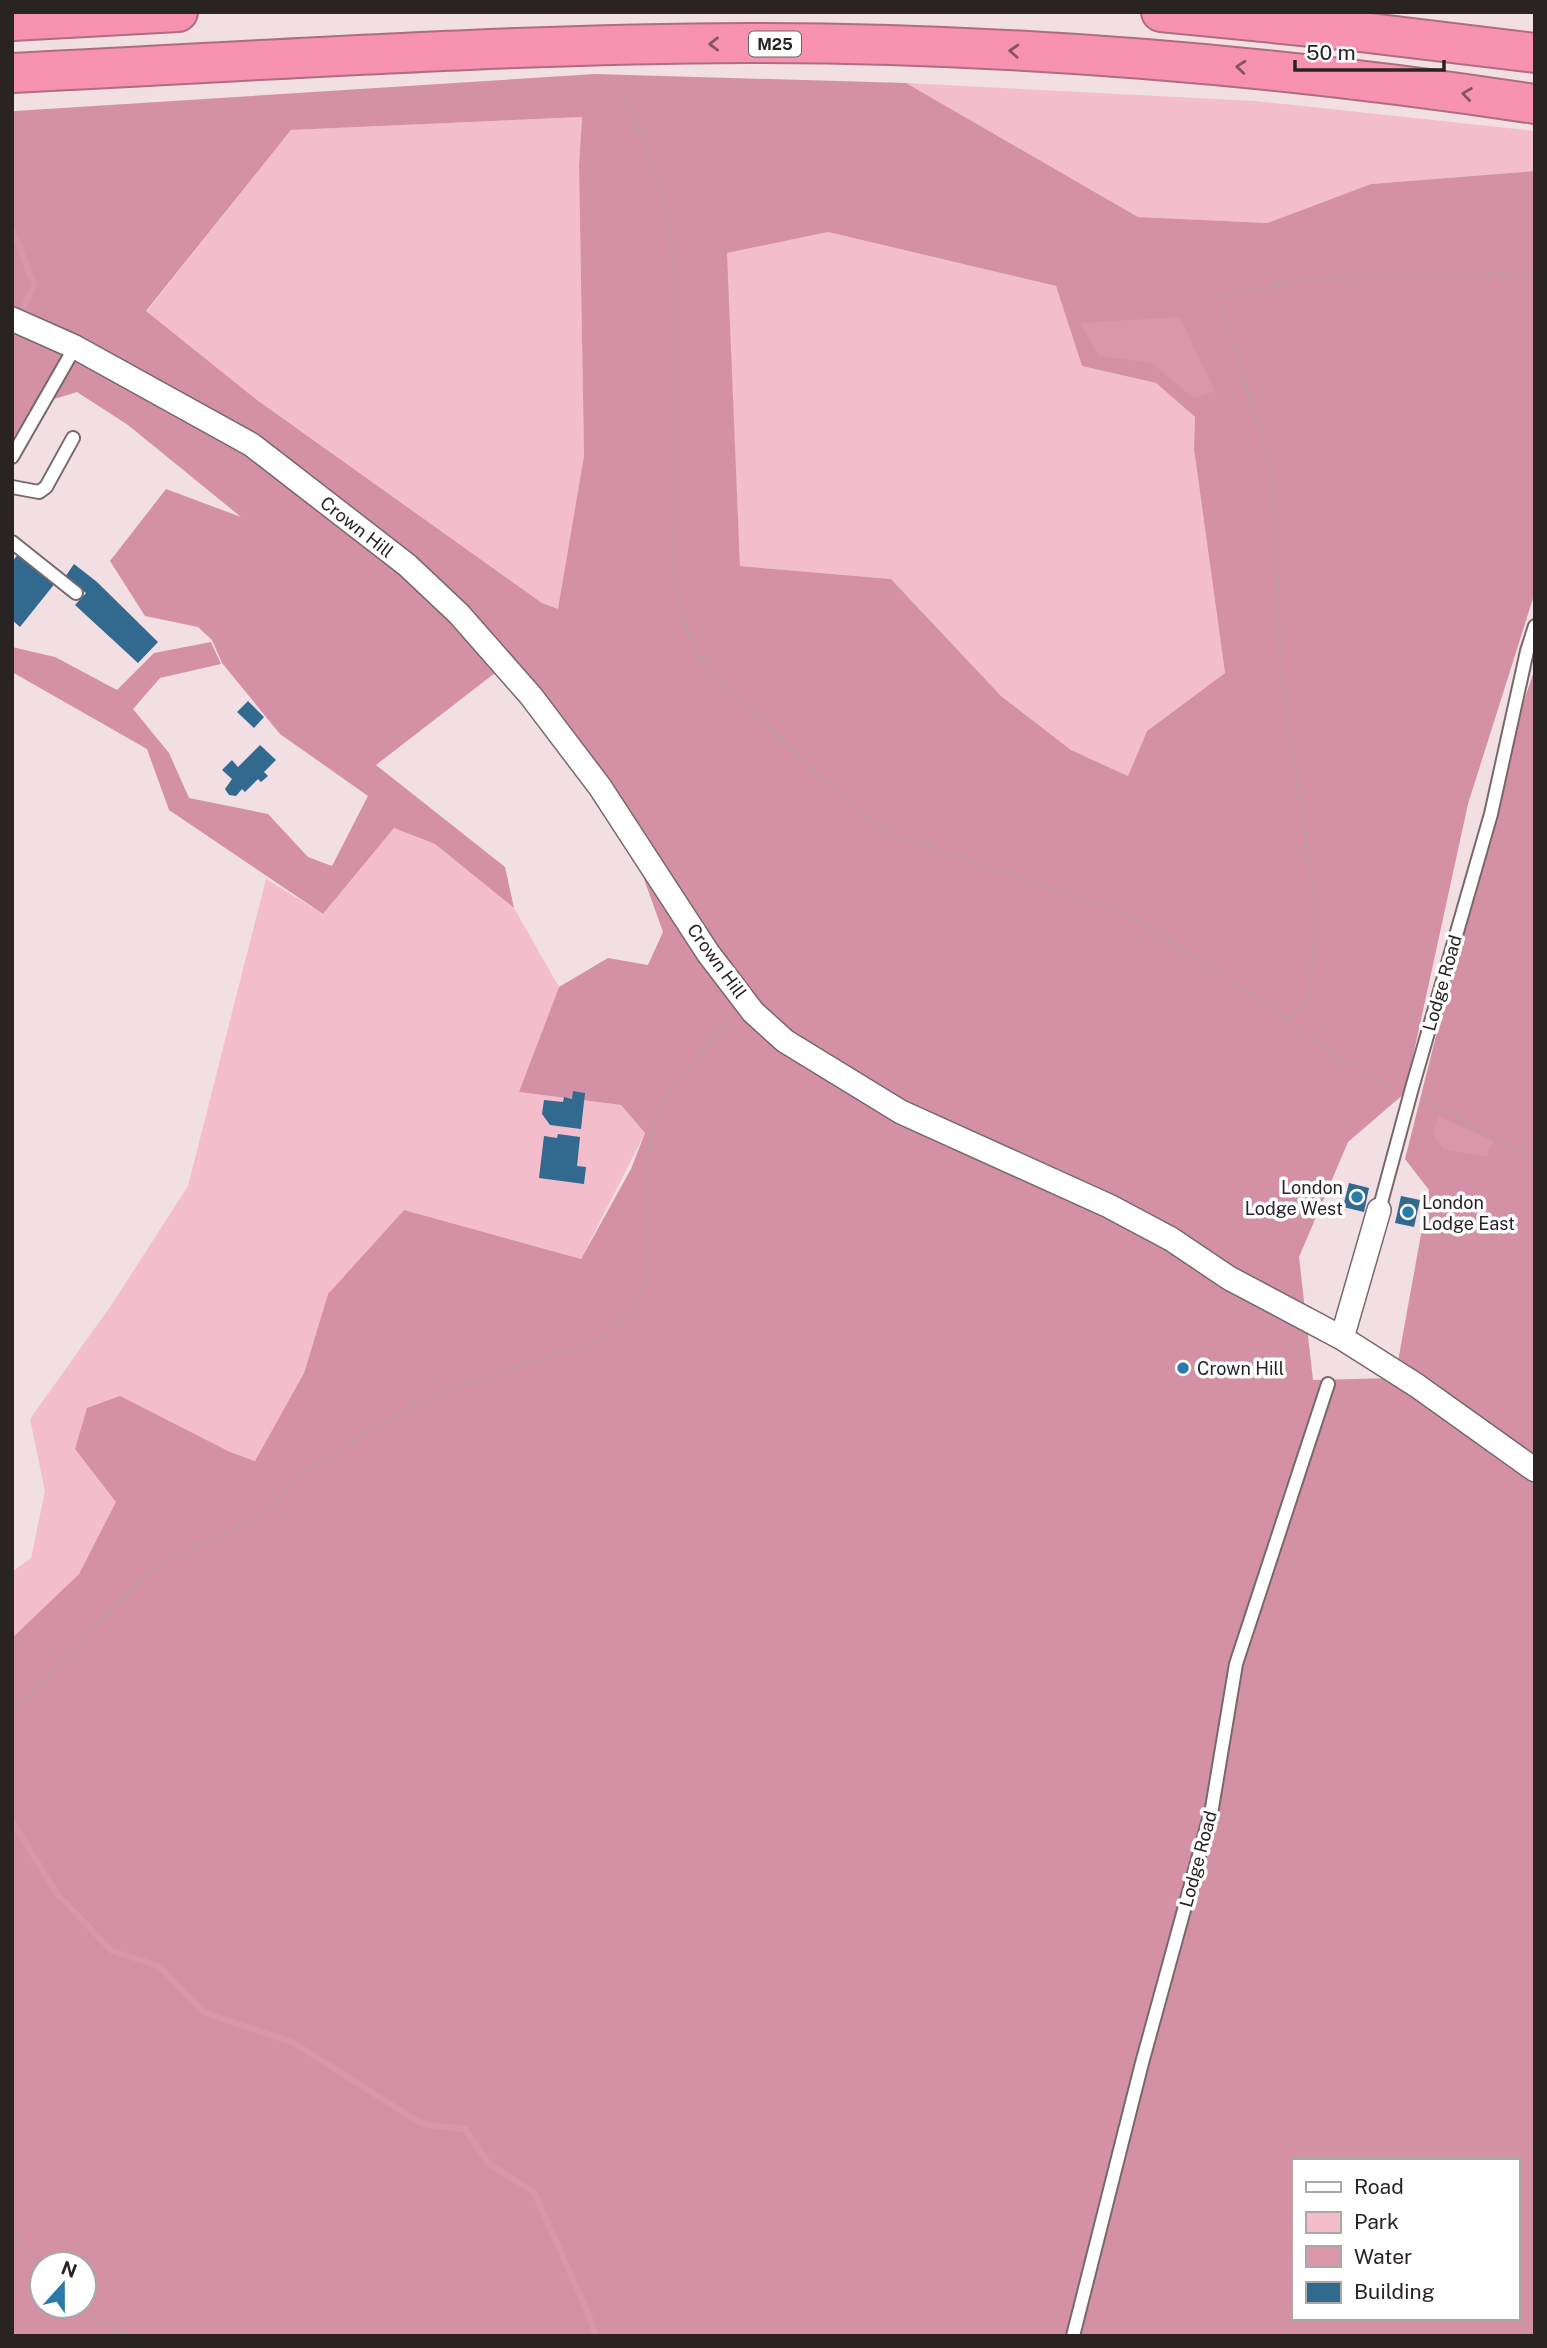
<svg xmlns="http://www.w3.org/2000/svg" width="1547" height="2348" viewBox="0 0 1547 2348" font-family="'Public Sans',sans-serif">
  <rect width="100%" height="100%" fill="#f1dfe3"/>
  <path fill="#f4bdcc" d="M906,83L1255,101L1535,131V171L1371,184L1267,223L1138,217Z
    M582,117L579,166L584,456L559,610L542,603L257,400L146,312L291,130Z
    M828,232L1056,286L1082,366L1156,383L1195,417L1194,449L1225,673L1147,731L1128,776L1071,750L1001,696L891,579L740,566L726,253Z
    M394,828L435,844L514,908L559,987L519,1092L621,1105L645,1133L581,1259L404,1210L328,1294L304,1373L255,1461L230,1452L75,1449L117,1502L79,1574L12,1638V1572L31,1558L45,1491L30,1419L112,1304L188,1186L266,879L323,914Z"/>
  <path fill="#d491a5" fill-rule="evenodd" d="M595,74L906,83L1138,217L1267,223L1371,184L1535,171V592L1468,804L1405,1093L1348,1142L1299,1257L1313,1380L1395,1378L1429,1190L1405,1159L1459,945L1488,808L1535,668V2336H12V1638L79,1574L116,1502L75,1449L87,1408L120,1396L230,1452L255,1461L304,1373L328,1294L404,1210L581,1259L631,1169L645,1133L621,1105L519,1092L559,987L608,958L648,965L663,932L625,826L504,666L376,765L505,867L514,908L435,844L394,828L323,914L169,810L147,749L12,672V647L55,657L117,690L154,653L211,642L221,664L160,678L133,709L169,753L189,798L268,814L308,857L332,866L368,796L280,734L222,663L212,640L198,627L145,616L110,561L166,489L241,517L128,425L77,392L35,405L12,440V114L15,111ZM582,117L579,166L584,456L558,609L542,603L257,400L146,311L291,130ZM828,232L1056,286L1082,366L1156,383L1195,417L1194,449L1225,673L1147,731L1128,776L1071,750L1001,696L891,579L740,566L727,253ZM1293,2161H1517V2318H1293ZM42,2264H84V2306H42Z"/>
  <path fill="#da97aa" d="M1180,317L1215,391L1194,398L1151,363L1099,356L1080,323Z
    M1438,1116L1494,1141L1486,1157L1444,1149L1433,1135Z"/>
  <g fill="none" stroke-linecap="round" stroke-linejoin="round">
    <path stroke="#da97aa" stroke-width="6" d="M12,228L34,285L12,332
      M12,1821L58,1895L112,1951L159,1966L203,2012L294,2043L422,2124L465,2129L489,2164L534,2192L588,2313L596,2336"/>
  </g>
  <path fill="#31698f" d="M20,552L56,582L20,627L12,620V562Z
    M74,564L97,582L158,642L138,663L75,605L86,593L65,577Z
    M248,701L264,717L254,728L237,712Z
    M260,745L276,760L264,772L268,776L261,782L258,779L245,792L242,789L236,796L229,795L225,789L232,779L222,770L232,760L238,767Z
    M573,1091L585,1093L581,1129L550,1125L542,1114L544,1100L563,1102L564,1097L572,1099Z
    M558,1134L580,1137L577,1166L586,1167L584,1184L539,1178L544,1136L557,1138Z
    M1349,1183L1369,1188L1364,1212L1343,1207Z
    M1401,1196L1420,1200L1414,1227L1395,1223Z"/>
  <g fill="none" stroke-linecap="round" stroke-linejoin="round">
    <g stroke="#77686c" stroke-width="16">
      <path id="service" d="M12,457L75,347
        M12,487L39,492L46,487L73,438
        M12,542L76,593
        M1379,1210L1412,1088L1491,814L1527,651L1535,626
        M1073,2336L1142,2063L1212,1808L1236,1664L1328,1384"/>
    </g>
    <g stroke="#77686c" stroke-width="26">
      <path id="minor" d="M12,319L75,347L252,445L407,565L459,614L531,696L600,787L708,953L753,1012L785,1041L901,1112L1109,1206L1171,1239L1229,1278L1342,1338L1416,1385L1535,1470
        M1342,1338L1379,1210"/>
    </g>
    <g stroke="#af6c80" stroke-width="42">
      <path id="motorway" d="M1161,12L1353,31L1535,53
        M12,21L178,12
        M12,73C258,61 502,44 748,43C1011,43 1275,65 1535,104"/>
    </g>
    <path stroke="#b0a2a5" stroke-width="3.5" stroke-dasharray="2 5" stroke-linecap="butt" d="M622,88L662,189L669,226L676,294L674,574C679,615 687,638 709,672L870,821L898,836L1130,915L1273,1008L1336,1057L1395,1087
      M1288,1019L1309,1001L1317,912L1280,664L1273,473L1218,296L1329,277L1535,275
      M1424,1101L1535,1157
      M12,1712L51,1675L88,1633L147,1575L172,1557L259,1518L300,1476L380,1424L449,1389L592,1342L632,1315L642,1292L647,1268L646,1178L653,1126L666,1097L724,1026L730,1016
      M12,2231L42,2273
      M75,2306L86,2314L130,2336"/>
    <use href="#service" stroke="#fff" stroke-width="12"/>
    <use href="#minor" stroke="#fff" stroke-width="23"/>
    <use href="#motorway" stroke="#f793b1" stroke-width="38"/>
  </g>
  <defs><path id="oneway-chevron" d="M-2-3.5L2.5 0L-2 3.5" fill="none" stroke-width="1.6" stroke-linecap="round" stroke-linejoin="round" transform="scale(1.75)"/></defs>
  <g stroke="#865563">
    <use href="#oneway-chevron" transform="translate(714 44) rotate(179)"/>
    <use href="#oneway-chevron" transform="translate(1014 51) rotate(-177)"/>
    <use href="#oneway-chevron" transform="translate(1241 67) rotate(-175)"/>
    <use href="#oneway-chevron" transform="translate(1467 94) rotate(-172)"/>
  </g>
  <g fill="#2a7aab" stroke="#fff" stroke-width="2.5">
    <circle cx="1357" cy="1197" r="7"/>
    <circle cx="1408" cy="1212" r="7"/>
    <circle cx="1183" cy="1368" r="7"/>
  </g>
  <g text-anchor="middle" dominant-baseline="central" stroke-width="7" stroke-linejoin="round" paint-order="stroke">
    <rect fill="#fff" stroke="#696566" stroke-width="2" x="749" y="31.5" width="52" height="25" rx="5"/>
    <g font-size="16" font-weight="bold" fill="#292324">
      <text x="775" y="44">M25</text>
    </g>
    <g font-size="18" fill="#292324" stroke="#fff">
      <text transform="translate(357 527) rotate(38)">Crown Hill</text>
      <text transform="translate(717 961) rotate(54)">Crown Hill</text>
      <text transform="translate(1442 983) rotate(-74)">Lodge Road</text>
      <text transform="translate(1198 1859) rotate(-75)">Lodge Road</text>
    </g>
    <g font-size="18" fill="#292324" stroke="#fff" text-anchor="start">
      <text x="1343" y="1187" text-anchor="end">London<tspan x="1343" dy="21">Lodge West</tspan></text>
      <text x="1422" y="1202">London<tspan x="1422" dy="21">Lodge East</tspan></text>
      <text x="1197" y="1368">Crown Hill</text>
    </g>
  </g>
  <rect width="1547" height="2348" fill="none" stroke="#292324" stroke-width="28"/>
  <rect x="1292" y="2159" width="228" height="161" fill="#ffffff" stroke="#a9a7a7" stroke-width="2"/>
  <rect x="1306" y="2182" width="35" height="10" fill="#ffffff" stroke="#a9a7a7" stroke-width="2"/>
  <text x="1354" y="2194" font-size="21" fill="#292324">Road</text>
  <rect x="1306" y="2212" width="35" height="21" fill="#f4bdcc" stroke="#a9a7a7" stroke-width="2"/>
  <text x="1354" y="2229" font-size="21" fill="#292324">Park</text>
  <rect x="1306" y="2246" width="35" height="21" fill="#da97aa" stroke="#a9a7a7" stroke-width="2"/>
  <text x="1354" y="2264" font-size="21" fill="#292324">Water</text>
  <rect x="1306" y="2282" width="35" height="21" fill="#31698f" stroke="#a9a7a7" stroke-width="2"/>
  <text x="1354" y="2299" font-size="21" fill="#292324">Building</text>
  <g transform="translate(63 2285) rotate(21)"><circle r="33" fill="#ffffff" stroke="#a9a7a7" stroke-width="2"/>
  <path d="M0-5L12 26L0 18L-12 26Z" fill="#2a7aab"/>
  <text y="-10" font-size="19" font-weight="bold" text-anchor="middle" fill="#292324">N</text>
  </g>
  <path d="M1295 60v10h149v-10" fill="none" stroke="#292324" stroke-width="3.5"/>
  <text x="1306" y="60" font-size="21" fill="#292324" stroke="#ffffff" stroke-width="5" paint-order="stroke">50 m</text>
</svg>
